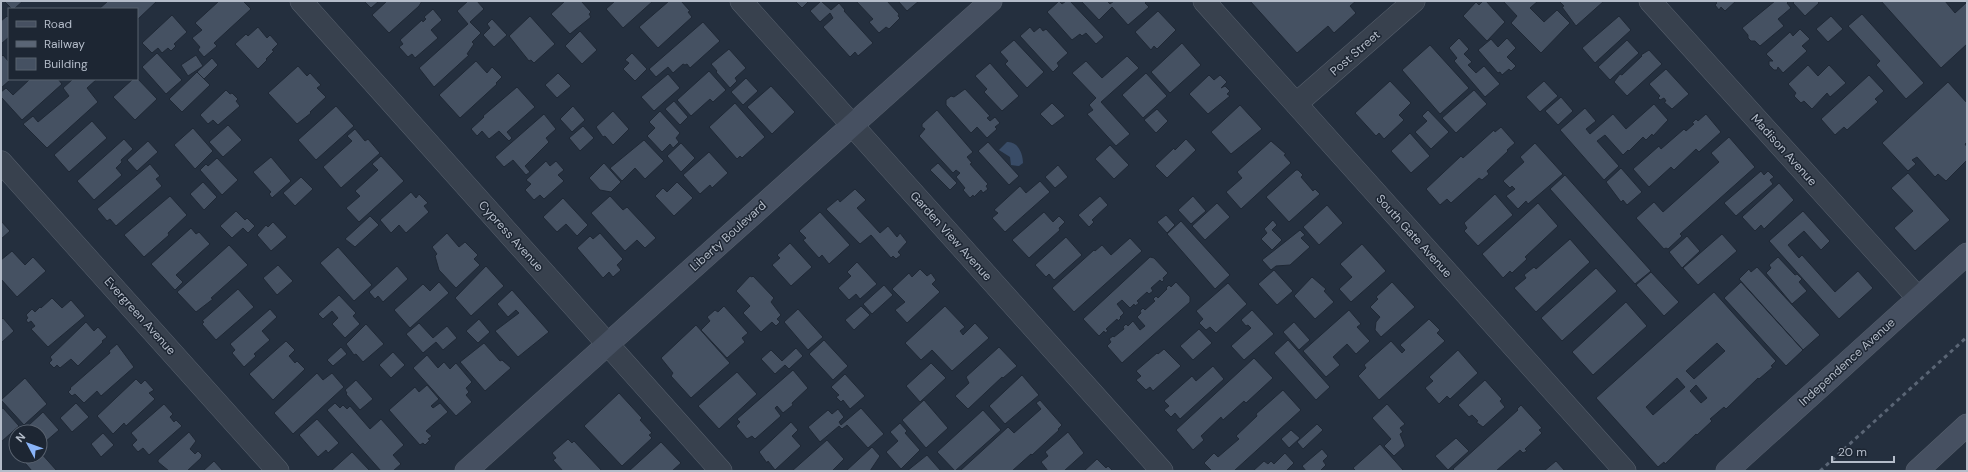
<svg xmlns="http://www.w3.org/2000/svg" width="1968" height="472" viewBox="0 0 1968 472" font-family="'DM Sans',sans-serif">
  <rect width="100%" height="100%" fill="#242f3e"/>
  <path fill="#394c67" d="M1007,142C1018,141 1023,154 1023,163L1019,166L1011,165L1010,157L999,150Z"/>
  <path fill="#455162" stroke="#1f2835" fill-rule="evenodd" d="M4,1H23L14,9H12Z
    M108,1H157L137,20V9H99Z
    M219,1H243L251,9L214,43L217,46L204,57L198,50L200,47L192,38L202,30L195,23Z
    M364,1H379L371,8Z
    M387,1H422L419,6L389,33L372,15Z
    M468,1H477L484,9L470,22L481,33L472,42L474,44L467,54L469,55L434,87L419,68L468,24L457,11Z
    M565,1H581L591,12L589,14L591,17L570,34L551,14Z
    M615,1H653L623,28L606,9Z
    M669,1H681L690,11L688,12L692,17L658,48L639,27Z
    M795,1H809L802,8Z
    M821,1L831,10L839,3L845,10L844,11L873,43L858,56L855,52L850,57L823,27L833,18L830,13L820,22L810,11Z
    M856,1H887L899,14L898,16L900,18L889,29L886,27L879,33L869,22L873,19Z
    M898,1H919L907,11Z
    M1059,1L1062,4L1066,1H1070L1104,37L1096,44L1086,33L1082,36L1080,34L1072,40L1047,12Z
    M1081,1H1107L1110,4L1114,1H1147L1145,3L1149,7L1128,25L1112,7L1099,20Z
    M1250,1H1356L1350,6L1356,13L1334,33L1328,26L1297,53Z
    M1483,1H1486L1505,22L1487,41L1463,16L1476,2L1479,5Z
    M1503,1H1538L1530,8L1544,22L1557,10L1570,23L1541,53L1511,23L1517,16Z
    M1559,1H1604L1576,26L1562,7L1564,6Z
    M1715,1H1736L1725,11L1721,7L1719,10L1715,5L1717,3Z
    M1775,1H1789L1787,3L1791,8L1778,19L1784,26L1760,46L1755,41H1751L1748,38V35L1742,28Z
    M1795,1H1817L1819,3L1805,16L1793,3Z
    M1881,1H1945L1955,13L1967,2V44L1941,68Z
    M433,9L442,20L431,30L438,38L415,58L412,54L408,57L399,47L403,44L400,40L422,20L423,22L426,19L424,17Z
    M1158,11L1176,30L1157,49L1154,46L1151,50L1135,32Z
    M1862,14L1924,83L1906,99L1876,65L1880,61L1848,26Z
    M172,15L187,32L174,44L176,46L171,51L168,48L162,53L158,48L152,53L142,43Z
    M7,16L9,18V37L1,44V21Z
    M530,16L555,44L534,63L531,60L529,61L509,36Z
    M1619,16L1631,30L1595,63L1582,48Z
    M1831,16L1843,29L1828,42L1816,29Z
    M492,19L507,35L494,47L483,35L490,28L487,24Z
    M703,22L720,41L690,68L687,64L685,65L683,64L673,73L668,67L656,77L649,69Z
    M258,27L267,38L270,35L278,44L272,50L274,51L266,59L267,60L258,69L235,44L246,34L248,36Z
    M1030,27L1034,32L1040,27L1043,31L1046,29L1068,53L1057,63L1059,66L1053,72L1020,36Z
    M1800,29L1810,39L1802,46L1807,51L1783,73L1778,67L1777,70H1774L1769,65V61H1773L1766,54L1790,32L1793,36Z
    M580,31L597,50L582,64L565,46Z
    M1459,38L1469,49L1464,54L1472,62L1468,65L1476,73L1484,66L1500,84L1485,97L1454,61L1457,58L1449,48Z
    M1507,38L1516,48L1507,57L1516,66L1511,71L1509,69L1502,75L1500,72L1498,73L1478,50L1491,39L1498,47Z
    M1014,40L1044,72L1027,88L1005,64L1008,61L1000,52Z
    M1627,40L1639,53L1610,80L1598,67Z
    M1182,43L1201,65L1170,93L1151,72Z
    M1430,45L1469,88L1440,114L1402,70Z
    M729,49L746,68L735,78L737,81L730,88L716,72L717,71L711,64Z
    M1649,50L1662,64L1627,96L1614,82L1620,74L1622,75L1642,56L1641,55Z
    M157,53L182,80L166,94L142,67Z
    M632,53L647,69L635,81L623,69L629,63L625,60Z
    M3,55L9,62V79H11L1,88V57Z
    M196,55L203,66L188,76L181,65Z
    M1127,56L1139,68L1101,102L1130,134L1116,146L1087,114L1093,110L1089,105L1096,98L1072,73L1086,61L1102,78Z
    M212,58L218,65L204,79L197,72Z
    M476,61L487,73L492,67L502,77L496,83L497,84L460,118L439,95Z
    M990,63L1019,96L1002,111L984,92L987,89L975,76Z
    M1808,65L1818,76L1829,65L1846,83L1830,97L1827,93L1812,109L1804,101L1801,103L1794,96L1796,93L1788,84Z
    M298,66L307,76L310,73L321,85L317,88L326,97L310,112L311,113L297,124L268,93Z
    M1666,69L1689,94L1672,109L1664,102L1666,101L1664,98L1660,100L1658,98L1660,96L1649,84Z
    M709,71L726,90L713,102L710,99L691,116L677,100Z
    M197,72L210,85L182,112L169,99Z
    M558,73L571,86L557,98L545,85Z
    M1146,73L1167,96L1143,118L1122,95Z
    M668,74L680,88L654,111L641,97Z
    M1209,75L1214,80L1220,75L1227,82L1221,88L1225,86L1230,91L1227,94L1230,96L1208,114L1189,94Z
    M1869,75L1884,91L1875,99L1878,102L1847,130L1844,127L1835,135L1821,119Z
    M137,78L157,99L135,120L113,97L133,79Z
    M746,78L758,91L743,105L731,92Z
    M30,79H58L62,84L22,120L1,97V92L6,88L13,95Z
    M73,79H97L87,88L98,102L47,148L23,124L33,116L38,122L69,96L63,88Z
    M1390,81L1411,103L1399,115L1404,120L1384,139L1379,133L1376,136L1355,113Z
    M1544,81L1558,96L1540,112L1526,97Z
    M1948,82L1967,103V142L1965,144L1967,147V160L1946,181L1938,174L1935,177L1917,157L1912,160L1916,164L1908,171L1882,143Z
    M771,86L795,112L772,134L747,107Z
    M517,87L535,107L507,132L512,138L509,141L499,131L489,139L482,131L477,136L471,129L484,117L483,116Z
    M965,89L990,116L987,118L990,121L995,117L1000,123L995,127L997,129L987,138L977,127L971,133L946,105V100L951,96L954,97Z
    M226,90L230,94L232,93L238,99L236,101L240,106L218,125L213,120L208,124L200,115Z
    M1474,90L1487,104L1456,133L1442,118Z
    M1561,97L1573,111L1558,125L1545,111Z
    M674,101L688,117L680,125L665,109Z
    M735,103L765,137L742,158L740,156L737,159L709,127Z
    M1052,103L1065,116L1052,126L1040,114Z
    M1654,104L1668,120L1653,136L1652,134L1646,140L1643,137L1629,151L1628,150L1623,155L1605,135L1597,141L1619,166L1604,180L1560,130L1585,108L1596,121L1586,129L1590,134L1613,114L1626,129Z
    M1240,105L1262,129L1231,154L1211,132Z
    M336,106L354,126L316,160L298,140Z
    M573,106L585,120L572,132L560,119Z
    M1157,109L1168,121L1156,133L1144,120Z
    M937,110L973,152L967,157L972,163L970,164L988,184L986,186L988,189L983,193L981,190L974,197L973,195L970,198L963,190L965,188L956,177L960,173L956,170L953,173L919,136L925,129L922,127V124Z
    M1428,110L1449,132L1431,149L1415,132L1427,121L1422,116Z
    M613,111L629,129L613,145L605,136L603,137L596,127Z
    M660,111L680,133L676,138L679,142L673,148L670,144L662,152L647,136L655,128L649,122Z
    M544,114L556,129L546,138L549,142L525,166L530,172L526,175L513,160L504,167L495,157Z
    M1706,114L1721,132L1699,152L1696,149L1674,170L1671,167L1649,187L1633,169L1659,146L1661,149L1684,129L1686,131L1694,124L1692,123L1696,119L1698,121Z
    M92,121L107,138L69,172L54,155Z
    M228,125L242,140L223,157L209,142Z
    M583,126L594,138L580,151L569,138Z
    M1501,127L1515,143L1507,150L1508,151L1487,171L1489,174L1482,180L1479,178L1451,203L1447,199L1440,205L1426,189L1461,156L1463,158L1494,130L1495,132Z
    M193,128L213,151L195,169L174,145Z
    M355,129L365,141L368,139L380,153L341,188L323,167L352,141L347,136Z
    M1410,133L1430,156L1411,173L1391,151Z
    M1729,137L1755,167L1680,234L1682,236L1668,249L1666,248L1664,249L1636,218L1654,202L1663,212L1719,162L1711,153Z
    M124,139L133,149L121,160L122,162L116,168L122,175L94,200L77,181Z
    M1186,139L1196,150L1167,178L1155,166L1174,148L1175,150Z
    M644,140L664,161L645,179L635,168L622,181L610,168Z
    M148,141L158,152L137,171L127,160Z
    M1271,141L1286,154L1284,155L1291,163L1241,209L1226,192L1242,178L1237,172Z
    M988,142L1019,176L1009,185L978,151Z
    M681,143L695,158L681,172L667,156Z
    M1535,143L1563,174L1528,204L1526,201L1518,209L1506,196L1515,189L1512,186L1510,188L1503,181L1524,162L1520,157Z
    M1110,145L1129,165L1114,179L1095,159Z
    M709,152L728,173L712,188L710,185L700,194L683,175Z
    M381,156L404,181L359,222L346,208L360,196L355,191L378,170L372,164Z
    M271,157L291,181L272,198L269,194L271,192L253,172Z
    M217,158L238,180L222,195L200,170L206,164L208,166Z
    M546,161L550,166L556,161L564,170L558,175L564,181L544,199L540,195L534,200L525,190L531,184L526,180Z
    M604,163L621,182L611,192L600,190L589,178Z
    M938,163L957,183L950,190L930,170Z
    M150,164L160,176L156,179L162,186L116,226L110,219L107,221L97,209Z
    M1058,165L1068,177L1055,188L1045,177Z
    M1621,168L1642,192L1627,205L1623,200L1621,202L1606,182Z
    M1296,170H1298L1303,175L1301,177L1313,191L1315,189L1320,194L1289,222L1266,197Z
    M1761,171L1764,175L1768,171L1774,177L1770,180L1773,184L1736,216L1724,203Z
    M1908,173L1950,220L1915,251L1894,228L1913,211L1891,188Z
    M1565,175L1651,271L1635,284L1550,189Z
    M301,177L313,189L295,206L283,193Z
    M1040,181L1050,192L1005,232L992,218L998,213L994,210L1020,186L1026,193Z
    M203,182L217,197L204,210L190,194Z
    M677,182L693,198L674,216L655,196L663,188L667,192Z
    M1779,183L1794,200L1764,229L1761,225L1755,231L1742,217Z
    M855,189L866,200L857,208L880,233L888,226L897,237L900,233L907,242L898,252L901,255L896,259L893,256L891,258L871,235L860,244L826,209L838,199L840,202Z
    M411,192L416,198L419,194L428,203L424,206L429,212L406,233L399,225L391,233L380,220Z
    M1495,194L1513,215L1478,246L1464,231L1467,228L1464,223Z
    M170,196L187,215L168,233L169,235L144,257L124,235Z
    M610,196L623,210L627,207L656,238L645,248L637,240L625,251L591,213Z
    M1100,196L1108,205L1092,220L1094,222L1089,227L1078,215Z
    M1193,196L1206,211L1191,224L1178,210Z
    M563,198L588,225L577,236L566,224L557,232L543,217Z
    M1217,203L1230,217L1205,240L1192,226Z
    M1538,203L1558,226L1525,257L1527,259L1512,273L1510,271L1503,278L1482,254Z
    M1327,205L1343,223L1319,245L1303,227Z
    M236,211L245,220L247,218L255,226L248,233L243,228L232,238L220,226Z
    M1803,211L1830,241L1821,250L1804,231L1788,245L1799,258L1802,255L1835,292L1858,271L1873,288L1839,319L1769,241Z
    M820,212L850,245L829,264L822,255L819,258L803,240L806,238L799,231Z
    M1044,212L1053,222L1059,216L1065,222L1059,228L1060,230L1029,258L1012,240Z
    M1166,215L1175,225L1167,233L1157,222Z
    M370,216L379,225L355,247L345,239Z
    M1273,220L1277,225L1272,230L1282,240L1272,250L1261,239L1267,233L1264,229Z
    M1,221L10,231L1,239Z
    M1181,221L1230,275L1215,289L1167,234Z
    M273,222L287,237L271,251L257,235L266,225L268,227Z
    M191,228L196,234L199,232L210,244L176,275L183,282L175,290L151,264Z
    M1300,230L1305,235L1301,238L1310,247L1290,265L1276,266L1271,270L1262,260Z
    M447,233L459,247L465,242L478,255L474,259L480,265L456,288L439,270L435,256L437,254L432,247Z
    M600,233L623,259L617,265L621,270L613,277L609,272L603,278L577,248L590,236L593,239Z
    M1722,234L1737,251L1698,285L1683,268Z
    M1687,236L1700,251L1682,268L1669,252Z
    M1066,237L1082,255L1054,280L1049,274L1046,277L1035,265Z
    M1130,238L1142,251L1074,312L1052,288L1094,250L1095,251L1102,245L1111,255Z
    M1570,239L1590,262L1536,312L1514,288L1526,278L1524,275L1534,267L1536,269Z
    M790,243L812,267L791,286L772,265L780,258L777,255Z
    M1362,244L1386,271L1351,302L1339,289L1352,277L1340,264Z
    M229,245L248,265L211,298L213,299L196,312L177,292Z
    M338,247L372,285L354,301L320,263Z
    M12,251L25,265L33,257L46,271L17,297L1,279V260Z
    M1150,257L1154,258L1168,273L1163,278L1164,280L1162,282L1160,280L1151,288L1153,291L1149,294L1147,292L1137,301L1139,303L1135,306L1134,304L1130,308L1122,300L1117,304L1124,313L1120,317L1121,318L1118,321L1117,319L1106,329L1108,331L1105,333L1104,331L1099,336L1083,319Z
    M1778,257L1795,275L1797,274L1802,279L1799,282L1807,291L1792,304L1766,273L1771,268L1769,265Z
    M857,262L877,284L860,299L856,294L849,300L838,288L851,276L847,272Z
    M278,265L293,281L277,295L263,278Z
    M397,266L408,279L383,302L378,296L375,299L369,292Z
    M486,266L504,286L471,316L455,298Z
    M1757,267L1820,335L1803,350L1739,279L1749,269L1751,272Z
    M1596,268L1617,291L1562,341L1541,318Z
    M920,269L927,276L931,273L936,280L932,284L940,292L907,323L895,310L905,302L892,289L909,273L912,277Z
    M1274,270L1293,291L1277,305L1258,284Z
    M1651,272L1679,302L1664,316L1636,285Z
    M750,276L752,277L753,276L774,298L771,302L781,315L777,319L780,322L776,326L772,322L761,332L743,313L750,306L736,291Z
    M1312,277L1326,289L1324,291L1334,302L1315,319L1294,296Z
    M439,282L449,293L410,328L394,310L423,284L430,291Z
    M1176,282L1190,297V302L1122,363L1107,346L1111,342L1109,339L1113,336L1114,337L1124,329L1123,327L1126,324L1128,326L1133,321L1140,330L1145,326L1137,317L1141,313L1140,311L1143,308L1145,310L1155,301L1153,299L1156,296L1158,298L1167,289L1166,288L1169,285L1171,287Z
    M1392,282L1415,307L1381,337L1375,330L1376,322L1380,317L1370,307L1378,299L1376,297Z
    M1741,282L1803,350L1786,366L1724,298Z
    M1228,283L1247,304L1216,333L1210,327L1206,330L1199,323L1203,319L1196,311Z
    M884,285L893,295L872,314L863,304Z
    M238,289L254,307L216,340L202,324L204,322L202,321Z
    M512,290L549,332L518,357L495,331L519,313L516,310L508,317L497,304Z
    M1714,292L1776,361L1771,366L1773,367L1759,379L1758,378L1726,409L1724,407L1710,419L1712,421L1697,435L1696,434L1665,464L1664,462L1658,467L1596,398ZM1717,343L1725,351L1694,379L1686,371ZM1677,378L1685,387L1653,415L1646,407ZM1696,385L1707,398L1701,403L1690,391Z
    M339,295L356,313L353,316L360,324L345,338L332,324L338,318L332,311L323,319L318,314Z
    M52,298L62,308L71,300L85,316L48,347L31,329L35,326L31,321L28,323L26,320L28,318L26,315L32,309L35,312L40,307L41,308Z
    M1626,302L1647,326L1593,375L1572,352Z
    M724,306L748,333L742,338L745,342L727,358L701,330L710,321L707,317L715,310L718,312Z
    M861,306L870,315L854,330L845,320Z
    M945,306L965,327L960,331L963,335L975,323L989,338L952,371L932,350L921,360L905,343Z
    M270,309L277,317L262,331L270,340L254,354L256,356L244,367L232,353L235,350L230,344Z
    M798,309L823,337L808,350L784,322Z
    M1252,310L1274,334L1244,360L1231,346L1251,328L1248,325L1246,326L1241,320Z
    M1349,310L1361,324L1357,327L1370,341L1356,354L1347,344L1333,357L1340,365L1326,377L1303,351Z
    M3,318L14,331L1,343V320Z
    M479,319L490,332L478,343L466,331Z
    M1429,319L1440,330L1437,333L1445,341L1379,400L1358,376L1366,368L1364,365L1391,341L1402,353L1405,350L1400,345Z
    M86,322L94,331L98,327L107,337L102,341L103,342L78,366L71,359L60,368L57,365L54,368L49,363L52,360L50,357Z
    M1294,322L1310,340L1299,350L1283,332Z
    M419,323L433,338L447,326L457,338L443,350L436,342L423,353L406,334Z
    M366,324L384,344L363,362L356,354L354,355L346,344Z
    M696,325L730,363L691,398L671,376L673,373L661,358Z
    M1199,329L1212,343L1193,360L1180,346Z
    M824,340L848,366L833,380L809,354Z
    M1288,340L1330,387L1316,400L1274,353Z
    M286,341L295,350L289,356L295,363L297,361L305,369L273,400L249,374Z
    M484,343L500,361L502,360L511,368L485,391L460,362Z
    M117,344L134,367L101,396L97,391L84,403L75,394L72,396L68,392L71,389L70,388L110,353L109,351Z
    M341,347L347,354L333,366L327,360Z
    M999,347L1017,366L1003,378L1002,377L968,409L955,396L969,383L966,377Z
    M796,348L803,356L789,369L785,365L775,374L761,359L771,350L782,361Z
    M1164,349L1181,366L1153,391L1150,387L1146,390L1136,380L1141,376L1136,371L1157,353L1158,354Z
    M1458,350L1478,373L1450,399L1447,396L1439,404L1425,388L1433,381L1429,377Z
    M393,352L405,365L391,378L379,365Z
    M427,355L438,368L444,362L450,369L456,363L472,382L466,388L469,392L466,395L472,402L456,416L413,368Z
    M1254,358L1273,378L1246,403L1244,401L1223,420L1221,417L1201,436L1204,440L1193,450L1176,430Z
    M931,363L946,378L920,402L906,386Z
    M1213,366L1224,379L1180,419L1175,413L1171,417L1164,410L1169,406L1164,401L1192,376L1196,381Z
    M793,370L808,388L792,403L793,405L783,413L777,406L775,408L781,416L755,439L752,436L747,439L736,426L740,422L737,419Z
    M737,372L757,394L719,429L698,406Z
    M317,373L323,380L332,373L344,387L293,434L274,413Z
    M845,374L865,396L850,409L843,400L841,402L836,397L839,395L831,387Z
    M1022,375L1039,395L1005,424L989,406Z
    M25,378L47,404L24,425L1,400Z
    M136,379L141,384L145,380L154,390L149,393L155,399L126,426L124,423L113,434L97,416Z
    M356,380L373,399L360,410L346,394L347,393L345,390Z
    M1485,380L1502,399L1500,401L1505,407L1483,427L1476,422L1478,421L1472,415L1469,417L1458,405Z
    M427,385L439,399L431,406L433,408L440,403L448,412L426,431L432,436L428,439L430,440L425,445L423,443L420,445L389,410L415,387L419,392Z
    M1283,390L1301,410L1234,471H1212L1204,463L1214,453L1218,457L1239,439L1236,436L1257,416L1256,414Z
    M619,393L642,418L640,420L652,433L649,435L652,438L622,466L584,426Z
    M924,400L948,428L926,448L902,420Z
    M1040,400L1062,425L1058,429L1059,430L1032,455L1031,454L1012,471H960L1008,427L1014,433L1041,409L1036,403Z
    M76,403L89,417L72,432L60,418Z
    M335,403L340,408L343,405L347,409L350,406L370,429L381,419L404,445L393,455L401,464L393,471H381L327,410Z
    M164,404L173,414L170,417L174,422L176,420L182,426L149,455L143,448L138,452L132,445L137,440L131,433Z
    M1387,404L1405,424L1400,428L1403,432L1400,434L1405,446L1394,456L1384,446L1391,439L1372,418Z
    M1521,405L1542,428L1539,430L1542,433L1525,449L1527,451L1523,453L1520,450L1496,471H1455L1453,469L1518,410L1517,409Z
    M3,408L19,426L1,442V409Z
    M861,408L884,434L868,448L847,425L842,429L839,426L820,442L808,427L828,410L832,414L838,409L844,417L839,422L841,425Z
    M983,410L1001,430L955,471L937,452Z
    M43,412L59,430L45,442L40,437V432H35L29,425Z
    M317,419L339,443L328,453L326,450L318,457L299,435Z
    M791,422L798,430L792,436L801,446L775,470L768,461L767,463L759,452Z
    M900,423L907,431L905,433L920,450L901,469L886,452L898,441L890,432Z
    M1317,424L1323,430L1303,449L1297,442Z
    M1291,430L1300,438L1289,448L1281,439Z
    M189,432L196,441L190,449L195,454L198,451L202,455L201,458L187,471H169L158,462V460Z
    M1068,432L1084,453L1064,471H1048L1041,462L1048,456L1045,452Z
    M103,433L114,445L101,457L91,444Z
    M1456,438L1469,451L1448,470L1435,456Z
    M568,439L572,443L574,441L602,471H563L553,460L556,458L552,453Z
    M827,440L844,459L832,471H792Z
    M661,442L681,463L672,471H629Z
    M1380,444L1403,470L1401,471H1356L1353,468Z
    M872,447L880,456L870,471H846Z
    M1322,449L1328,456L1323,461L1326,465L1320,471H1306L1302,466Z
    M40,452L57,471H32L19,456H40Z
    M352,452L370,471H331Z
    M1285,453L1294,463L1286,471H1253L1264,461L1268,464L1271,461L1274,464Z
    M927,455L941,471H907Z
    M1097,459L1106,468L1108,466L1113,471H1084Z
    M214,461L223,471H203Z
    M1556,461L1565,471H1544Z"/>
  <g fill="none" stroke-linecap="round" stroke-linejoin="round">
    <g stroke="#565f6c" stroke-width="23">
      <path id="street" d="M301,1L721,471
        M741,1L1162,471
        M1204,1L1625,471
        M1650,1L1918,298
        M1296,104L1414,1
        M1,162L278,471"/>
    </g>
    <g stroke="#565f6c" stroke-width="23">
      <path id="secondary" d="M466,471L991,1
        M1727,471L1967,254
        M1917,471L1967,425"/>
    </g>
    <use href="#street" stroke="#38414e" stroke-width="22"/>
    <use href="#secondary" stroke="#465061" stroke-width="22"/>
    <path stroke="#5a6575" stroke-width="3" stroke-dasharray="4 4" stroke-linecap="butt" d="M1820,471L1967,337"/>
  </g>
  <g text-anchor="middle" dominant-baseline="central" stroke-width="3" stroke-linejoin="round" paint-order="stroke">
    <g font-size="12" fill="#b4bcc9" stroke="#1d2633">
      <text transform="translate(1355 53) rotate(-41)">Post Street</text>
      <text transform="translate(1784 150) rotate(48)">Madison Avenue</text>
      <text transform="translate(511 236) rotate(48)">Cypress Avenue</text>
      <text transform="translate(728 236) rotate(-42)">Liberty Boulevard</text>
      <text transform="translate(951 236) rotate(48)">Garden View Avenue</text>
      <text transform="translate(1414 236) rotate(48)">South Gate Avenue</text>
      <text transform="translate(140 316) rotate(48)">Evergreen Avenue</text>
      <text transform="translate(1847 362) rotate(-42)">Independence Avenue</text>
    </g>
  </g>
  <rect width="1968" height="472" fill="none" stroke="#b4bcc9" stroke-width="4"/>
  <rect x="8" y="8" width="130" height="72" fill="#1d2633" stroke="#59626f"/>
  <rect x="16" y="21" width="20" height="6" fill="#465061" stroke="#59626f"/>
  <text x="44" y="28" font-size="12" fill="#b4bcc9">Road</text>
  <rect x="16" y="41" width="20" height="6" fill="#5a6575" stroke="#59626f"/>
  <text x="44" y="48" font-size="12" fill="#b4bcc9">Railway</text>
  <rect x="16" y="58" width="20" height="12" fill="#455162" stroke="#59626f"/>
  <text x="44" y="68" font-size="12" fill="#b4bcc9">Building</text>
  <g transform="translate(28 444) rotate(311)"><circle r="19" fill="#1d2633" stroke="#59626f"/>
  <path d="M0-3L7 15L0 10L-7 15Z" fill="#8ab4f8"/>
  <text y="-6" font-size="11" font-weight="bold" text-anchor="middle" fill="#b4bcc9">N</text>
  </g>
  <path d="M1832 456v6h62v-6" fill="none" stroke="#b4bcc9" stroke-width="2"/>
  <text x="1838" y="456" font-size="12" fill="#b4bcc9" stroke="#1d2633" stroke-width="3" paint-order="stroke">20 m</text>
</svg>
